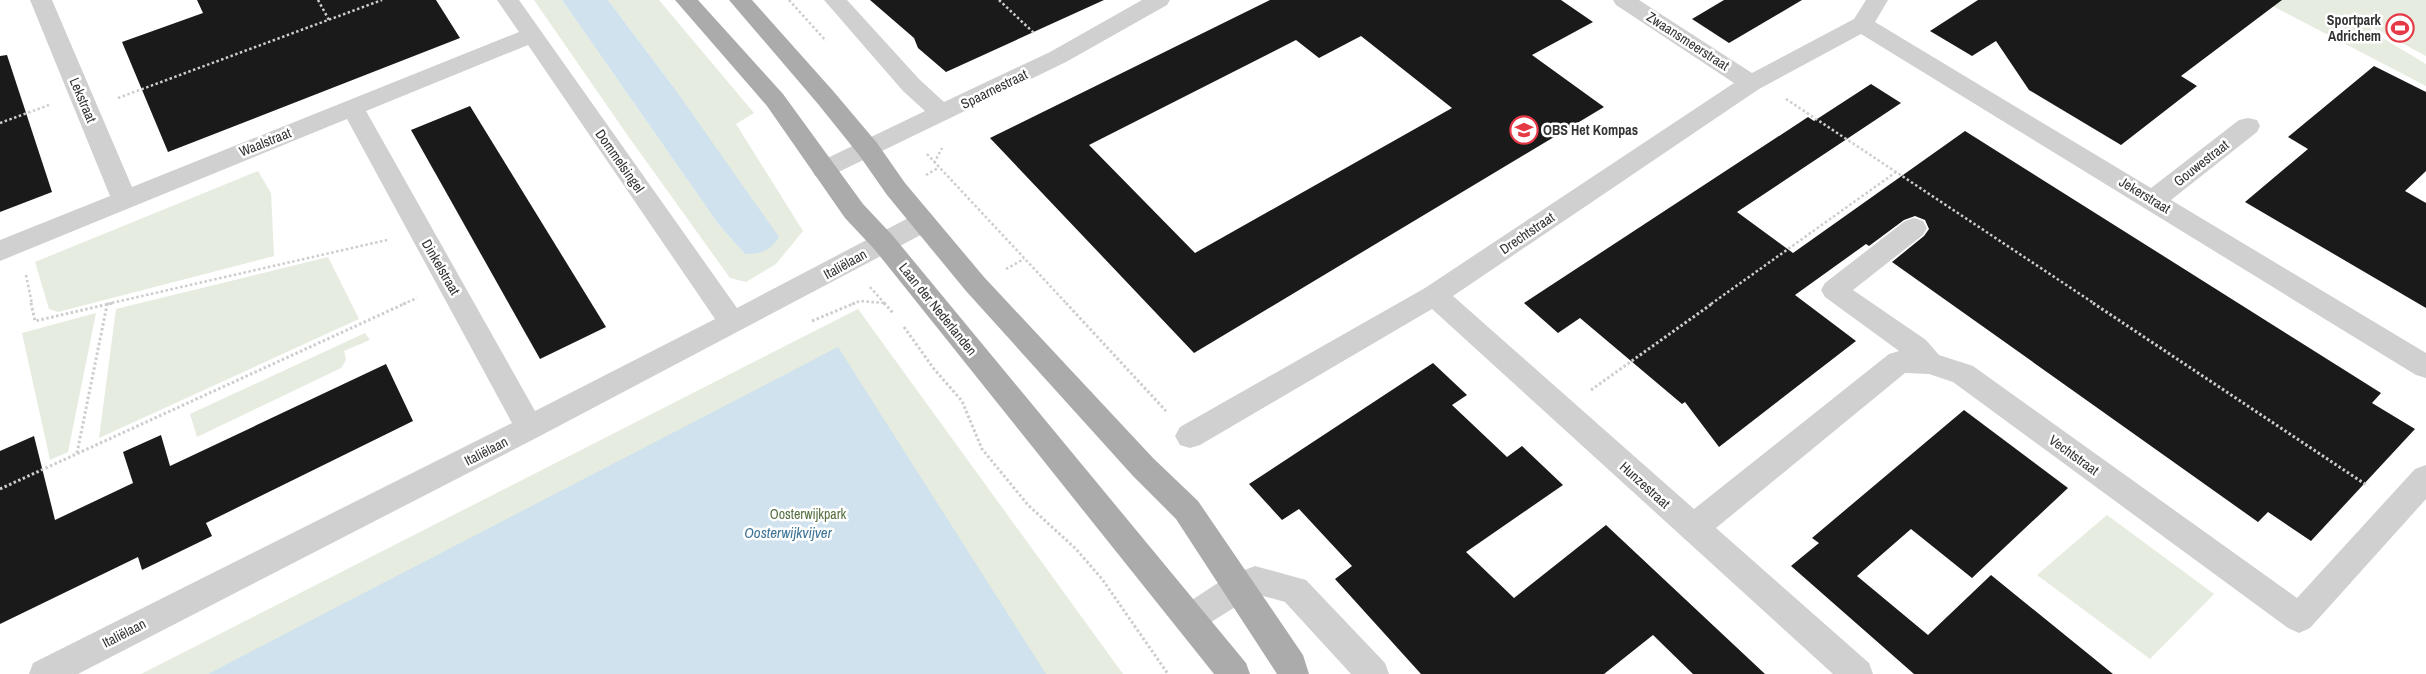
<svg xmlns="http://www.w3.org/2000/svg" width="2426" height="674" viewBox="0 0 2426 674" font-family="'Archivo Narrow',sans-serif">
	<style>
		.green { fill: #e6ecdf }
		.water { fill: #cfe2ee }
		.building { fill: #1a1a1a; fill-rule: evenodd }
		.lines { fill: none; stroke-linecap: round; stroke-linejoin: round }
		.path-far1 { stroke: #cdcdcd; stroke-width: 2.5; stroke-dasharray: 2.5 2.5; stroke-linecap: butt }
		.path { stroke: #cdcdcd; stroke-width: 3; stroke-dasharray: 2.5 2.5; stroke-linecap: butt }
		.minor { fill: #d0d0d0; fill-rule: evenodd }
		.major { fill: #ababab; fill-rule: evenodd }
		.labels { text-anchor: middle; stroke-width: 5; stroke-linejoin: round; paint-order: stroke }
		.poi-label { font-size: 14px; font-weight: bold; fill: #333; stroke: #fff; text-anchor: end }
		.street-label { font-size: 14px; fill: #333; stroke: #fff }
		.park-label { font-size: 14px; fill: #56703f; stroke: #fff }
		.water-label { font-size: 15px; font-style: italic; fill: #3f7597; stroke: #fff }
	</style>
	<rect width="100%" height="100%" fill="#fff"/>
	<g class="green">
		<polygon points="534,0 562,0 719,225 745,254 672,85 608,0 659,0 754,113 736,124 803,231 776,264 746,282 730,278 628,136"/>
		<polygon points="2261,0 2426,0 2426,56 2355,18 2372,28 2371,31 2426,64 2426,86"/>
		<polygon points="258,171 271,193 274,256 58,312 49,309 35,262"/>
		<polygon points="328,257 359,319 99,438 116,309"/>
		<polygon points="858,309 1123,674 141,674"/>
		<polygon points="96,313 68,452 50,460 22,333"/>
		<polygon points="365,333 370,340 344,351 346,360 341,368 197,437 190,414"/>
		<polygon points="2107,515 2214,594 2150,659 2037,575"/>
	</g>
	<g class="water">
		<path d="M562,0H608L672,85L779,237C770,251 762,254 745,254L719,225Z"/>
		<polygon points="838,347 1046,674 208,674"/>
	</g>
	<g class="building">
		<polygon points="197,0 436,0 460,38 168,152 122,42 203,13"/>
		<polygon points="870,0 1104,0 946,72 918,48 914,38"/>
		<path d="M1270,0H1561L1593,22L1532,55L1604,107L1194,353L990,138ZM1361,36L1452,108L1195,253L1089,145L1296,40L1319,58Z"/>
		<polygon points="1724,0 1802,0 1729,43 1692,19"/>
		<polygon points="1978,0 2282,0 2181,76 2197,86 2121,145 2029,90 1996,41 1972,56 1930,31"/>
		<polygon points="7,55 52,192 0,212 0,56"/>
		<polygon points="2374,66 2426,92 2426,171 2405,191 2426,203 2426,308 2245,202 2308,149 2288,137"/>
		<polygon points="1871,84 1901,103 1737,212 1793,253 1965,131 2381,393 2372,403 2415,429 2311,541 2268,512 2258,522 1892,262 1924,236 1929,229 1925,220 1915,216 1904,220 1869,246 1866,244 1795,295 1856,341 1719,447 1685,402 1682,404 1580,318 1558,333 1524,303 1808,117 1814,121"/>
		<polygon points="470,106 606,327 540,359 411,130"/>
		<polygon points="1433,363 1467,395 1452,405 1507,457 1522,446 1563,485 1466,552 1514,598 1606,525 1765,674 1693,674 1653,635 1604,674 1421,674 1335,579 1352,566 1299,509 1282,520 1249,484"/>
		<polygon points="386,364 413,421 206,523 212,536 142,570 138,557 0,624 0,451 34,436 55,520 133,483 123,452 161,435 170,466"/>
		<polygon points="1964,410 2068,488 1972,578 1911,529 1857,576 1928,635 1991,575 2113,674 1914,674 1791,566 1819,543 1812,538"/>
	</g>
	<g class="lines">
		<g class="path-far1">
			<polyline points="318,0 329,20"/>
			<polyline points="789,0 826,41"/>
			<polyline points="999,0 1035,34"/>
			<polyline points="118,98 382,0"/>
			<polyline points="1786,99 2095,304"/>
			<polyline points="0,123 49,105"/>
			<polyline points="927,154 1067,304"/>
			<polyline points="934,163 942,148"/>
			<polyline points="926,175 938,168"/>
			<polyline points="1006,269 1024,259"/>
			<polyline points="26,275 32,304"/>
			<polyline points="870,287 885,304"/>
			<polyline points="107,304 387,240"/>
			<polyline points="403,304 417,298"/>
			<polyline points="852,304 860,301 884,303"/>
			<polyline points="1711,304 1896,172"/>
		</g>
		<g class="path">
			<polyline points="31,303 35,321 113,303"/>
			<polyline points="884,303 894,314"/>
			<polyline points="1066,303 1166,411"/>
			<polyline points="2093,303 2368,486"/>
			<polyline points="812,321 855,303"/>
			<polyline points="904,327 934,369 962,401 982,449 1028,505 1076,549 1102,579 1168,674"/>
			<polyline points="1591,390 1713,303"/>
			<polyline points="77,453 107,305"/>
			<polyline points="0,489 406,303"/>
		</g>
		<g class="minor">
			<path d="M30,0H52L132,187L519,32L497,0H519L737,308L914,215L923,213L932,215L936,222L932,229L540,436L78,674H29L33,663L512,423L347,119L0,261V240L110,196ZM528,45L715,319L535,411L366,111Z"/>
			<polygon points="824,0 847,0 919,79 944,102 1050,52 1142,0 1170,0 1167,5 1066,62 824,179 815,176 812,170 815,164 925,111 903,91"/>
			<polygon points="1613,0 1639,0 1752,73 1854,19 1866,0 1888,0 1875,22 2151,188 2239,120 2248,118 2257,120 2260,126 2257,132 2171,200 2426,353 2426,378 2416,375 1861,34 1759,89 1453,296 1694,509 1889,354 1899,351 1825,297 1821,290 1825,283 1905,221 1914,218 1923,221 1927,228 1923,235 1853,290 1926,340 1939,355 1973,366 2297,598 2415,469 2426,465 2426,499 2310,628 2299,633 2288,628 1953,382 1929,374 1905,373 1716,528 1869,663 1873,674 1833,674 1432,309 1200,445 1190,448 1180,445 1175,436 1180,427 1425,288 1734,83 1616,5"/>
			<polygon points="1255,566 1306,580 1385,663 1389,674 1351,674 1285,602 1256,594 1200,629 1189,634 1178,629 1173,619 1178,609 1227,577"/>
		</g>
		<g class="major">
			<polygon points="675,0 698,0 783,94 863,204 893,236 1246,663 1250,674 1214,674 875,250 845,218 767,106"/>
			<polygon points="729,0 752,0 834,92 877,143 905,183 984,277 1153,458 1198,501 1303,655 1309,674 1277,674 1176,519 1133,476 966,291 887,195 859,155 818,104"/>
		</g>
	</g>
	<defs>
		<g id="stadium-ring" transform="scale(1.4375)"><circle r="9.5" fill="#fff" stroke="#e63946" stroke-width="1.5"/><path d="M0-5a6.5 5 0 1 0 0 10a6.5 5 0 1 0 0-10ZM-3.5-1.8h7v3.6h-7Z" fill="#e63946"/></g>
		<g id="school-ring" transform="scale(1.4375)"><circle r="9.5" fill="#fff" stroke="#e63946" stroke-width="1.5"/><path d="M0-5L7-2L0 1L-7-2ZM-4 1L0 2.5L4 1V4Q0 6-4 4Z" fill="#e63946"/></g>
	</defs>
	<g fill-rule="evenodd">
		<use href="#stadium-ring" x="2400" y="28"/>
		<use href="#school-ring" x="1524" y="130"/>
	</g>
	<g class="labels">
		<g class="poi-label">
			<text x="2381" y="25">Sportpark<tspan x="2381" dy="16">Adrichem</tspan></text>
			<text x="1543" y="135" text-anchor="start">OBS Het Kompas</text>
		</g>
		<g class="street-label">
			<text transform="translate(1688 41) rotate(33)" y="5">Zwaansmeerstraat</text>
			<text transform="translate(994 89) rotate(-26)" y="5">Spaarnestraat</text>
			<text transform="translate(83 100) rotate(67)" y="5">Lekstraat</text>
			<text transform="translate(265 142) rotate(-22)" y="5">Waalstraat</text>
			<text transform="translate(620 161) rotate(55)" y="5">Dommelsingel</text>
			<text transform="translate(2201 163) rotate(-38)" y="5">Gouwestraat</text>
			<text transform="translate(2145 195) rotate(31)" y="5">Jekerstraat</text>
			<text transform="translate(1527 233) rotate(-34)" y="5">Drechtstraat</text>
			<text transform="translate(845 264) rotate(-29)" y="5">Italiëlaan</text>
			<text transform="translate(441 267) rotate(60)" y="5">Dinkelstraat</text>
			<text transform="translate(938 309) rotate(51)" y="5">Laan der Nederlanden</text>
			<text transform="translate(486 451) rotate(-27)" y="5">Italiëlaan</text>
			<text transform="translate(2074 455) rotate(36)" y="5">Vechtstraat</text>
			<text transform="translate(1645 485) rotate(42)" y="5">Hunzestraat</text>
			<text transform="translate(124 633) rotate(-27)" y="5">Italiëlaan</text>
		</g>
		<g class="park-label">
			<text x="808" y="519">Oosterwijkpark</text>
		</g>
		<g class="water-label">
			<text x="788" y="538">Oosterwijkvijver</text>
		</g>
	</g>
</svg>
